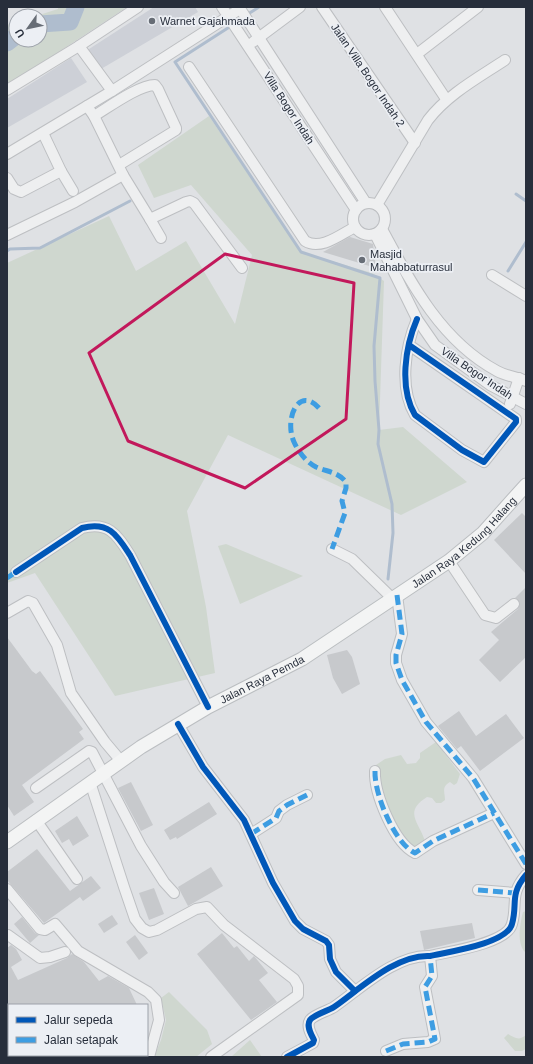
<svg xmlns="http://www.w3.org/2000/svg" width="533" height="1064" viewBox="0 0 533 1064" font-family="Helvetica,sans-serif">
	<style>
		.built { fill: #cdd0d7 }
		.green { fill: #cfd7cf }
		.lines { fill: none; stroke-linecap: round; stroke-linejoin: round }
		.stream { stroke: #afbdce; stroke-width: 3 }
		.river { stroke: #afbdce; stroke-width: 17 }
		.building { fill: #c7c9cc }
		.minor-casing { stroke: #bdbfc2; stroke-width: 12 }
		.major-casing { stroke: #bbbec1; stroke-width: 15 }
		.minor { stroke: #eeeff0; stroke-width: 10 }
		.major { stroke: #f3f4f4; stroke-width: 13 }
		.quiet { stroke: #3d9de2; stroke-width: 5; stroke-dasharray: 10 5; stroke-linecap: butt }
		.cycleway-casing { stroke: #eceff4; stroke-width: 8 }
		.cycleway { stroke: #0057b8; stroke-width: 6 }
		.marked { fill: none; stroke: #c2185b; stroke-width: 3; stroke-linejoin: round }
		.poi-dot { fill: #676d76; stroke: #eceff4; stroke-width: 1.5 }
		.labels { text-anchor: middle; stroke-width: 3.5; stroke-linejoin: round; paint-order: stroke }
		.poi-label { font-size: 11px; fill: #272e3b; stroke: #eceff4; text-anchor: start }
		.street-label { font-size: 11px; fill: #272e3b; stroke: #eceff4 }
	</style>
	<rect width="100%" height="100%" fill="#dfe1e4"/>
	<g class="built">
		<polygon points="154,7 195,7 198,12 101,69 86,51"/>
		<polygon points="71,58 87,82 7,128 7,99"/>
	</g>
	<g class="green">
		<polygon points="58,7 127,7 7,86 7,25 16,22 16,40 40,40 40,16 36,16 58,9"/>
		<polygon points="209,116 301,252 372,273 384,281 379,430 403,427 467,482 401,515 228,435 187,511 206,607 215,673 115,696 35,573 7,583 7,263 109,216 136,271 186,241 235,324 252,255 191,185 154,198 138,165"/>
		<polygon points="226,544 303,576 240,604 218,546"/>
		<path d="M436,742L460,774L457,783L454,785L450,782C441,787 445,792 445,800L441,803H436L432,798L427,797C403,812 419,822 425,841L417,851L400,837L375,784L376,765L385,759L401,755L407,764L416,763L420,758V753Z"/>
		<path d="M526,911V953C516,945 520,923 523,912Z"/>
		<polygon points="169,992 207,1030 212,1044 196,1057 154,1057 161,1040 166,1020 161,998"/>
		<path d="M508,1034C515,1038 519,1041 526,1035V1049L522,1051H515L504,1038Z"/>
		<polygon points="250,1040 262,1057 231,1057"/>
	</g>
	<g class="lines">
		<g class="stream">
			<polyline points="248,14 259,7"/>
			<polyline points="231,26 175,62 301,252 380,278 374,346 375,381 379,430 378,444 392,504 393,533 388,579"/>
			<polyline points="516,194 526,201"/>
			<polyline points="7,251 10,249 40,248 130,201"/>
			<polyline points="508,271 526,242"/>
		</g>
		<g class="river">
			<polyline points="40,24 70,22 76,7"/>
			<polyline points="7,43 16,36"/>
		</g>
	</g>
	<g class="building">
		<polygon points="350,237 373,244 376,268 323,252"/>
		<polygon points="522,513 526,517 526,574 494,540"/>
		<polygon points="526,587 526,657 500,682 479,660 499,640 491,632 518,609 520,603 515,598"/>
		<polygon points="7,637 32,671 36,674 40,671 83,729 79,732 84,739 22,785 34,802 14,816 7,805"/>
		<polygon points="347,650 352,657 360,684 342,694 333,678 327,655"/>
		<polygon points="459,711 476,736 506,714 524,738 480,771 461,746 457,749 438,726"/>
		<polygon points="131,782 153,825 141,831 118,788"/>
		<polygon points="209,802 217,814 177,839 176,837 170,840 164,830"/>
		<polygon points="77,816 89,836 73,846 69,839 62,843 55,831"/>
		<polygon points="37,849 70,891 91,876 101,888 83,901 80,897 44,923 7,880 7,872"/>
		<polygon points="211,867 223,886 188,906 178,887"/>
		<polygon points="154,888 164,914 149,920 139,893"/>
		<polygon points="112,915 118,924 104,933 98,924"/>
		<polygon points="22,917 35,933 39,935 30,943 14,924"/>
		<polygon points="472,923 475,938 424,950 420,931"/>
		<polygon points="222,933 234,948 237,946 249,961 254,956 268,973 259,980 277,1002 251,1020 197,954"/>
		<polygon points="135,935 148,953 139,960 126,942"/>
		<polygon points="11,945 16,949 22,960 11,967 18,980 67,958 72,954 84,962 99,981 108,976 129,988 137,1005 7,1005 7,948"/>
	</g>
	<g class="lines">
		<g class="minor-casing">
			<g id="minor">
				<polyline points="222,7 356,210"/>
				<polyline points="239,7 366,203"/>
				<polyline points="322,7 415,143"/>
				<polyline points="385,7 446,99"/>
				<polyline points="253,42 300,7"/>
				<polyline points="79,46 112,91"/>
				<polyline points="417,54 478,7"/>
				<path d="M189,67L305,241C321,251 341,234 355,227"/>
				<polyline points="7,90 79,46 138,7"/>
				<polyline points="87,106 94,116 123,175 150,219 186,202 190,201 194,203 242,268"/>
				<path d="M94,116C109,107 139,85 155,85L158,89L176,128V130L119,165"/>
				<polyline points="7,154 112,91 240,9"/>
				<polyline points="61,171 73,191"/>
				<polyline points="7,178 14,189 21,192 61,171 43,133"/>
				<circle cx="369" cy="219" r="16"/>
				<path d="M377,205L428,120C448,94 478,78 505,60"/>
				<polyline points="150,219 161,238"/>
				<path d="M382,229C411,283 441,341 497,371C506,376 517,377 526,381"/>
				<polyline points="375,234 417,319 435,345 490,385 526,404"/>
				<polyline points="7,235 75,202 123,175"/>
				<polyline points="492,275 526,296"/>
				<path d="M409,345L516,419V422L484,462L462,450L415,415C399,388 405,347 417,319"/>
				<polyline points="510,404 519,378"/>
				<polyline points="332,549 352,559 392,598"/>
				<polyline points="449,561 485,615 496,618 514,604"/>
				<path d="M16,572L82,528C109,521 117,535 130,555L208,707"/>
				<polyline points="397,595 402,634 396,655 396,663 402,680 426,722 473,778 526,864"/>
				<polyline points="7,613 28,601 33,603 57,645 71,693 105,742 121,761"/>
				<polyline points="178,724 203,767 244,820 273,883 295,921 303,929 326,941 329,945 330,959 336,972 355,991"/>
				<path d="M375,771C374,793 394,843 415,853L433,841L494,813"/>
				<polyline points="90,782 124,887 135,919 142,928 149,932 157,930 196,909 207,907 224,925 294,979 298,986 298,995 211,1057"/>
				<polyline points="36,788 89,751 92,752 141,846 164,882 174,893"/>
				<polyline points="36,820 77,879"/>
				<polyline points="251,834 276,818 279,811 287,805 307,795"/>
				<polyline points="7,889 40,929 45,930 55,924 78,951 148,992 156,1000 159,1020 149,1057"/>
				<polyline points="478,890 515,893"/>
				<polyline points="8,935 40,958 50,957 65,952"/>
				<polyline points="386,1051 403,1044 428,1042 435,1039 425,987 432,976 430,956"/>
				<path d="M287,1057L313,1043L314,1040C311,1034 306,1026 310,1020C315,1014 328,1011 334,1007C360,989 396,954 430,956C447,952 507,944 512,924C518,903 509,895 526,875"/>
			</g>
		</g>
		<g class="major-casing">
			<g id="major">
				<path id="s1" d="M7,842L141,747L208,707L302,659L449,561L483,533L526,485"/>
			</g>
		</g>
		<use href="#minor" class="minor"/>
		<use href="#major" class="major"/>
		<g class="quiet">
			<path d="M319,408C298,385 284,420 294,442C298,451 306,462 316,467C327,472 337,471 346,482V488L342,501L345,513L332,549"/>
			<polyline points="7,578 16,572"/>
			<polyline points="397,595 402,634 396,655 396,663 402,680 426,722 473,778 526,864"/>
			<path d="M375,771C374,793 394,843 415,853L433,841L494,813"/>
			<polyline points="251,834 276,818 279,811 287,805 307,795"/>
			<polyline points="478,890 515,893"/>
			<polyline points="386,1051 403,1044 428,1042 435,1039 425,987 432,976 430,956"/>
		</g>
		<g class="cycleway-casing">
			<g id="cycleway">
				<path d="M409,345L516,419V422L484,462L462,450L415,415C399,388 405,347 417,319"/>
				<path d="M16,572L82,528C109,521 117,535 130,555L208,707"/>
				<polyline points="178,724 203,767 244,820 273,883 295,921 303,929 326,941 329,945 330,959 336,972 355,991"/>
				<path d="M287,1057L313,1043L314,1040C311,1034 306,1026 310,1020C315,1014 328,1011 334,1007C360,989 396,954 430,956C447,952 507,944 512,924C518,903 509,895 526,875"/>
			</g>
		</g>
		<use href="#cycleway" class="cycleway"/>
	</g>
	<path class="marked" d="M225,254L354,283L346,419L245,488L128,441L89,353Z"/>
	<g class="poi-dot">
		<circle cx="152" cy="21" r="4"/>
		<circle cx="362" cy="260" r="4"/>
	</g>
	<g class="labels">
		<g class="poi-label">
			<text x="160" y="25">Warnet Gajahmada</text>
			<text x="370" y="258">Masjid<tspan x="370" dy="13">Mahabbaturrasul</tspan></text>
		</g>
		<g class="street-label">
			<text transform="translate(368 75) rotate(56)" y="4">Jalan Villa Bogor Indah 2</text>
			<text transform="translate(289 108) rotate(57)" y="4">Villa Bogor Indah</text>
			<text transform="translate(477 373) rotate(34)" y="4">Villa Bogor Indah</text>
			<text dy="4" stroke="none"><textPath href="#s1" startOffset="548">Jalan Raya Kedung Halang</textPath></text>
			<text dy="4" stroke="none"><textPath href="#s1" startOffset="303">Jalan Raya Pemda</textPath></text>
		</g>
	</g>
	<rect width="533" height="1064" fill="none" stroke="#272e3b" stroke-width="16"/>
	<rect x="8" y="1004" width="140" height="52" fill="#eceff4" stroke="#9da2aa"/>
	<rect x="16" y="1017" width="20" height="6" fill="#0057b8" stroke="#9da2aa"/>
	<text x="44" y="1024" font-size="12" fill="#272e3b">Jalur sepeda</text>
	<rect x="16" y="1037" width="20" height="6" fill="#3d9de2" stroke="#9da2aa"/>
	<text x="44" y="1044" font-size="12" fill="#272e3b">Jalan setapak</text>
	<g transform="translate(28 28) rotate(237)"><circle r="19" fill="#eceff4" stroke="#9da2aa"/>
	<path d="M0-3L7 15L0 10L-7 15Z" fill="#676d76"/>
	<text y="-6" font-size="11" font-weight="bold" text-anchor="middle" fill="#272e3b">U</text>
	</g>
</svg>
